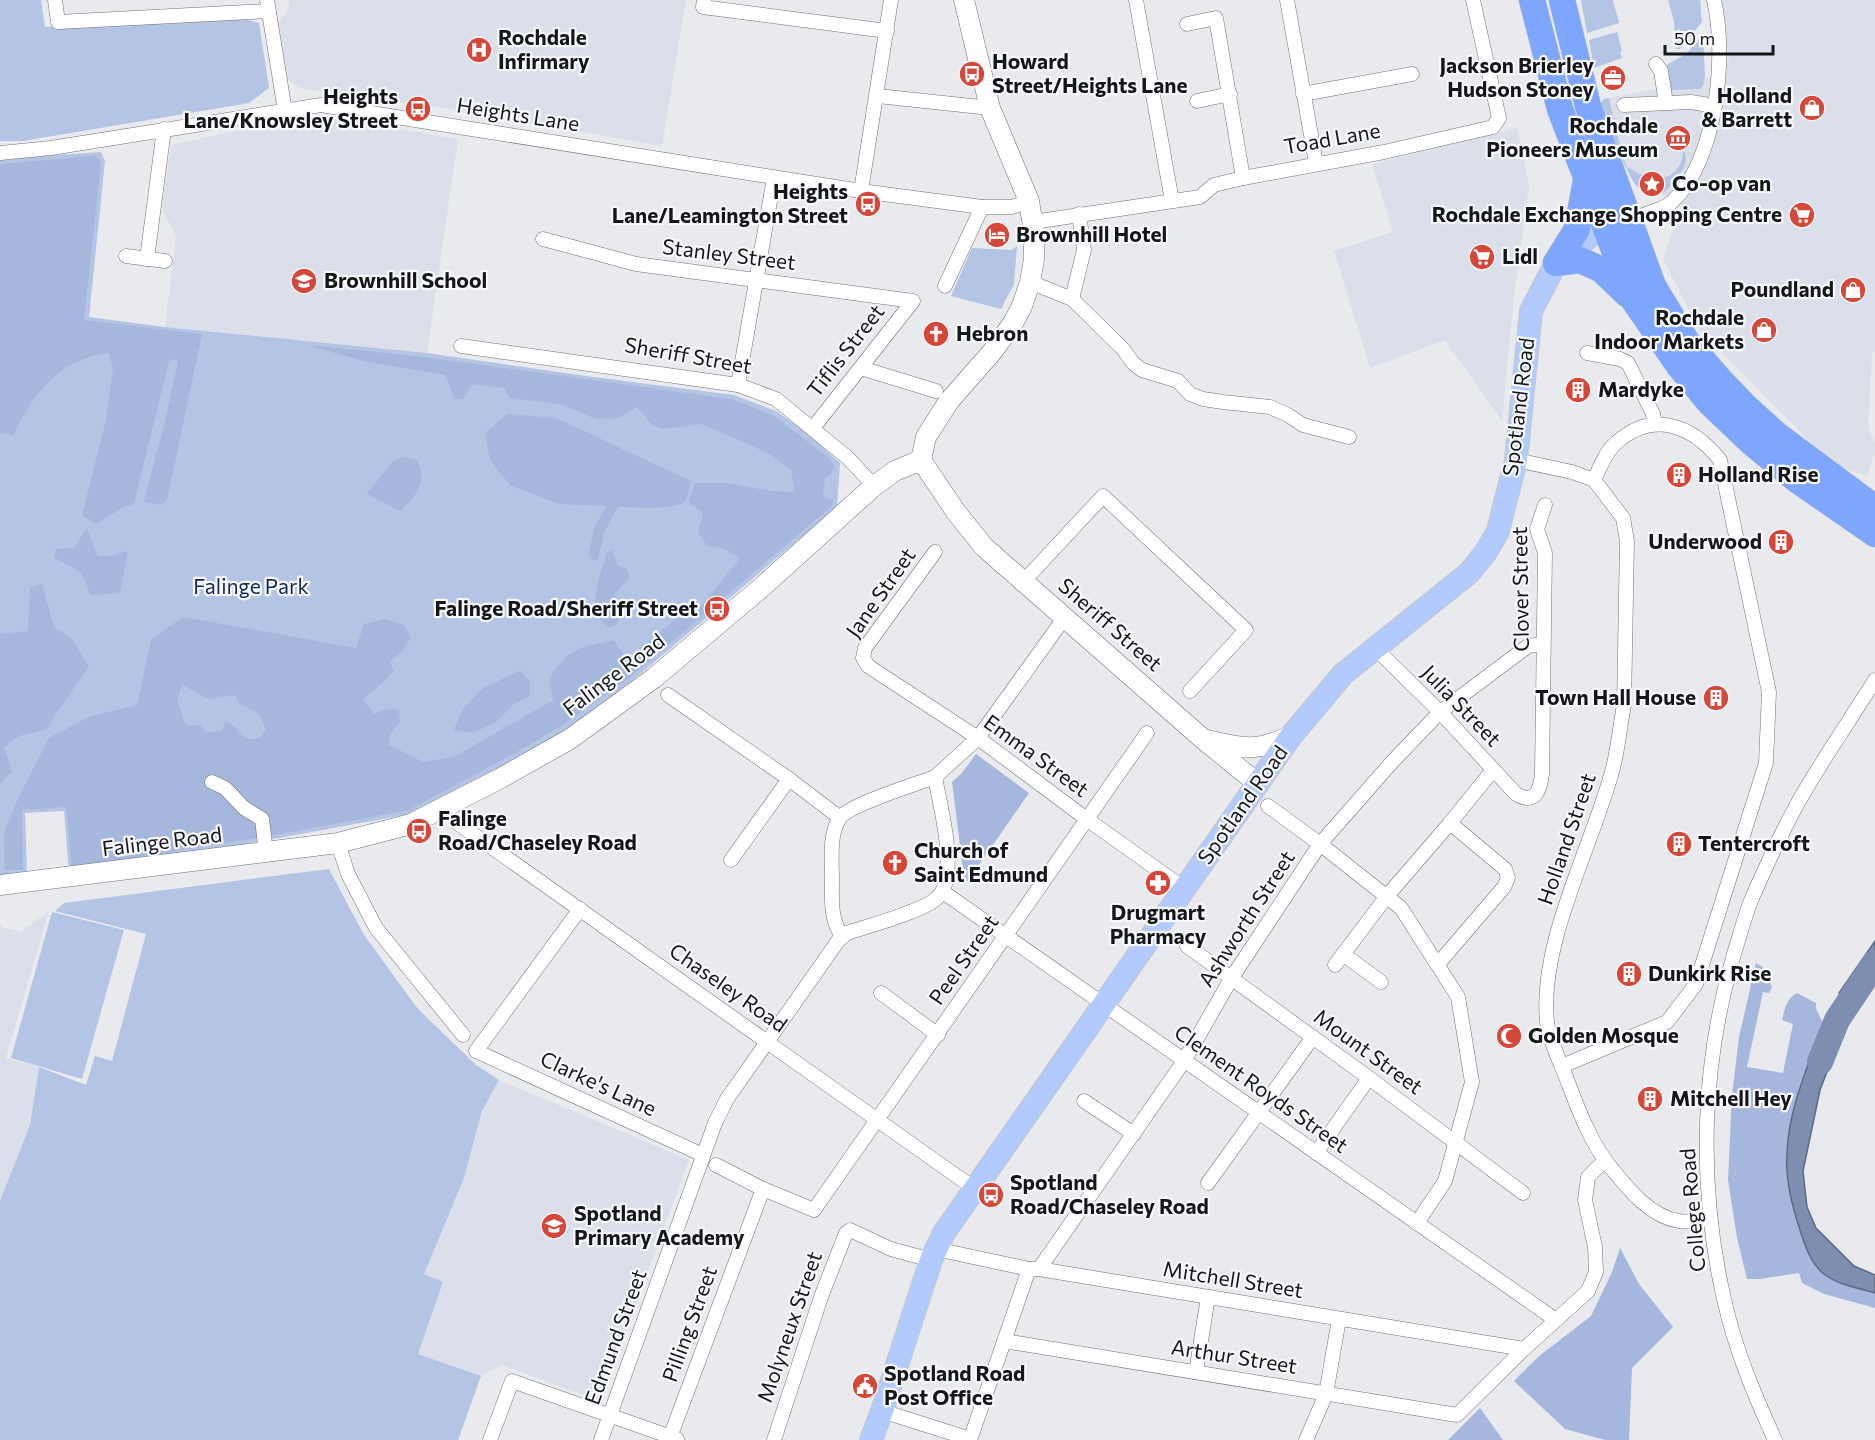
<svg xmlns="http://www.w3.org/2000/svg" width="1875" height="1440" viewBox="0 0 1875 1440" font-family="Commissioner,sans-serif">
	<style>
		.built { fill: #dadfe9 }
		.green { fill: #b4c4e5 }
		.forest { fill: #a5b7dc; fill-rule: evenodd }
		.water { fill: #7d8eb1; stroke: #5e6a83; stroke-width: 1.5 }
		.lines { fill: none; stroke-linecap: round; stroke-linejoin: round }
		.river { stroke: #7d8eb1; stroke-width: 26 }
		.street-casing { stroke: #707275; stroke-width: 15 }
		.secondary-casing { stroke: #707275; stroke-width: 21 }
		.primary-casing { stroke: #c7c7c7; stroke-width: 24 }
		.highway-casing { stroke: #c7c7c7; stroke-width: 27 }
		.street { stroke: #fff; stroke-width: 14 }
		.secondary { stroke: #fff; stroke-width: 20 }
		.primary { stroke: #b2cafe; stroke-width: 22 }
		.highway { stroke: #7fa6fd; stroke-width: 26 }
		.labels { text-anchor: middle; stroke-width: 4.5; stroke-linejoin: round; paint-order: stroke }
		.poi-label { font-size: 21px; font-weight: bold; fill: #151617; stroke: #f6f8fb; text-anchor: start }
		.street-label { font-size: 21px; fill: #151617; stroke: #f6f8fb }
		.park-label { font-size: 21px; fill: #132653; stroke: #f6f8fb }
	</style>
	<rect width="100%" height="100%" fill="#e8eaee"/>
	<g class="built">
		<polygon points="289,0 686,0 662,146 456,110 299,88 284,76 278,24 289,8"/>
		<polygon points="1721,0 1875,0 1875,352 1872,353 1868,428 1875,442 1875,451 1867,476 1832,464 1699,330 1663,259 1682,203 1634,183 1621,151 1609,98 1711,78 1729,60"/>
		<polygon points="337,119 458,139 427,353 165,327 176,236 162,209 171,145 279,122"/>
		<polygon points="1517,128 1529,186 1514,296 1502,421 1445,340 1370,368 1334,251 1393,232 1372,164"/>
		<polygon points="49,911 6,1058 39,1067 30,1125 0,1201 0,925 3,928 21,932"/>
		<polygon points="499,1080 689,1160 600,1401 502,1365 481,1376 418,1354 443,1282 424,1274 464,1178 482,1111"/>
	</g>
	<g class="green">
		<polygon points="0,0 41,0 45,27 245,19 259,23 269,88 249,103 23,141 0,141"/>
		<polygon points="1581,0 1613,0 1619,23 1587,33"/>
		<polygon points="1668,0 1700,0 1702,22 1680,49 1676,49 1674,21"/>
		<polygon points="1617,32 1622,51 1620,52 1622,58 1594,68 1589,40"/>
		<polygon points="1703,35 1705,77 1703,86 1699,89 1669,90 1663,67 1686,54"/>
		<path d="M1609,98L1621,151L1627,167L1646,177V185L1649,190L1656,188L1658,179C1673,177 1682,168 1683,152H1685C1688,163 1683,170 1676,179C1663,198 1650,202 1634,183L1600,118L1599,105L1604,99Z"/>
		<polygon points="101,152 105,161 89,317 165,327 427,353 593,377 734,395 776,411 806,432 840,463 837,507 633,680 569,728 521,756 410,814 147,862 69,872 64,811 25,813 27,873 0,875 0,159"/>
		<polygon points="1017,246 1014,284 1001,309 951,296 972,248 1011,250"/>
		<polygon points="329,869 364,935 418,1009 476,1065 499,1080 482,1111 464,1178 424,1274 443,1282 418,1354 481,1376 458,1440 0,1440 0,1201 30,1125 39,1067 86,1085 95,1056 112,1061 146,934 55,911 64,903"/>
		<polygon points="52,912 124,930 82,1079 11,1058"/>
	</g>
	<g class="forest">
		<path d="M95,156L101,163L84,320L202,334L167,500L161,505L144,502L166,417L178,361L173,359L169,361L134,504L125,506L96,524L82,515L106,420L113,367L108,353C60,359 32,393 14,435L0,433V164Z"/>
		<path d="M307,345L425,357L731,399L773,415L830,459L835,467L831,475L825,477L823,496L833,500L832,506L629,678L564,724L517,752L409,810L280,834L72,868L66,807L22,810L23,870H5L4,833L19,796L49,738L88,717L137,705L151,640L183,617L356,648L364,624L386,619L404,625L411,638L402,651L390,662L394,670L384,682L363,699L374,714L387,709L399,710L400,722L390,734L389,745L423,762L454,757L553,700L549,679C567,649 581,647 614,640L627,660L676,619L697,611L740,558L723,548L707,546L698,532L703,513L688,502L695,483H727L771,491L795,492L791,470L770,454L702,424L663,429L652,425L637,407L619,418L596,419L559,404L510,398L504,388L473,384L463,399H455L445,375L367,362ZM182,684L207,699L235,695L239,703L260,715L266,730L260,738C236,743 244,727 225,721L222,731L205,732L200,725L186,726L177,700Z"/>
		<path d="M507,414L556,418L691,481C689,487 689,496 686,500C680,511 630,507 618,507L605,531L598,559L593,561L589,553L594,528L607,506L559,504L510,485L490,460L485,433Z"/>
		<path d="M403,457L418,460C426,487 418,492 400,511L367,494L393,461Z"/>
		<path d="M86,529C92,537 93,547 98,556H109L128,551L120,593L90,595C83,568 77,570 54,558L56,549L74,548Z"/>
		<path d="M612,550L618,565L628,570L629,579L614,594L621,603L617,624L610,628C583,610 601,578 606,553Z"/>
		<polygon points="42,584 54,627 71,638 89,666 45,730 19,736 4,747 12,771 0,784 0,634 28,631 30,587"/>
		<polygon points="520,671 530,681 530,696 514,704 495,723 472,733 454,730 461,711 484,687"/>
		<polygon points="976,754 1029,793 967,882 964,877 952,782 961,774"/>
		<path d="M1756,963L1765,969L1772,987L1769,993L1763,992L1747,1067L1783,1073L1793,1024L1782,1020C1785,1009 1786,999 1797,993L1816,1003V1009L1823,1023L1796,1102L1788,1135L1787,1177L1794,1213L1805,1246L1845,1285L1875,1293V1308L1824,1294L1802,1283L1799,1273L1760,1279H1747L1737,1238L1728,1180L1732,1095L1739,1037Z"/>
		<polygon points="1620,1248 1639,1284 1673,1327 1632,1368 1629,1440 1605,1440 1565,1429 1514,1381 1538,1357 1591,1316 1612,1272"/>
		<polygon points="1480,1408 1503,1440 1448,1440"/>
	</g>
	<g class="water">
		<polygon points="1875,941 1875,983 1861,1003 1839,993"/>
		<path d="M1823,1023L1840,1038L1820,1090L1803,1171L1807,1207L1816,1228L1854,1266L1875,1275V1293C1858,1288 1838,1285 1824,1274C1811,1264 1805,1246 1800,1230C1792,1206 1785,1180 1787,1154C1788,1109 1809,1065 1823,1023Z"/>
	</g>
	<g class="lines">
		<polyline class="river" points="1820,1062 1837,1020 1875,963"/>
		<g class="street-casing">
			<g id="street">
				<polyline points="55,0 58,22 268,11"/>
				<polyline points="267,0 285,111"/>
				<polyline points="704,0 703,7 887,31"/>
				<polyline points="1136,0 1172,201"/>
				<polyline points="1287,0 1316,163"/>
				<polyline points="1187,24 1216,18 1243,178"/>
				<polyline points="1656,64 1661,71 1666,103"/>
				<polyline points="1303,94 1412,74"/>
				<polyline points="878,96 990,108"/>
				<polyline points="1197,101 1230,94"/>
				<polyline points="1624,105 1691,102 1715,106"/>
				<polyline points="0,153 51,148 321,105 861,191 982,207 1012,207 1029,201"/>
				<polyline points="861,191 891,0"/>
				<path d="M1630,220C1641,215 1665,209 1672,202C1717,159 1727,57 1714,0"/>
				<polyline points="1033,222 1200,197 1214,185 1243,178 1384,152 1493,127 1499,118 1473,0"/>
				<polyline points="543,239 636,264 913,301 813,428"/>
				<polyline points="126,256 165,261"/>
				<polyline points="147,259 164,129"/>
				<polyline points="1030,282 1072,299 1123,349 1133,363 1142,370 1178,381 1190,394 1203,399 1223,402 1270,407 1288,415 1303,425 1349,437"/>
				<polyline points="945,286 982,207"/>
				<polyline points="1072,299 1084,250 1079,214"/>
				<polyline points="461,346 738,385 776,399 848,458 874,486"/>
				<polyline points="1587,353 1620,359 1628,363 1653,414 1655,423"/>
				<polyline points="861,368 936,391"/>
				<polyline points="738,385 774,178"/>
				<path d="M1516,460L1572,472L1594,480L1623,518L1627,541L1624,705C1620,726 1618,748 1613,768C1593,845 1539,942 1547,1021C1548,1038 1563,1068 1569,1085C1580,1114 1592,1145 1612,1169C1629,1190 1651,1217 1679,1221C1689,1223 1700,1220 1710,1219"/>
				<polyline points="935,552 865,648 863,658 868,666 978,738 1088,820 1185,889"/>
				<polyline points="1023,582 1103,496 1246,630 1190,691"/>
				<path d="M1375,648L1440,712L1516,794C1535,805 1540,791 1542,774L1545,553L1537,529L1545,505"/>
				<polyline points="668,695 789,779 839,817"/>
				<polyline points="935,777 978,738 1065,617"/>
				<polyline points="212,782 225,788 244,808 262,819 266,853"/>
				<polyline points="1268,806 1320,844 1401,908 1458,997 1472,1082 1445,1181 1417,1223"/>
				<polyline points="456,822 975,1189"/>
				<polyline points="338,843 348,874 376,928 463,1035"/>
				<polyline points="731,860 789,779"/>
				<polyline points="943,892 1556,1320"/>
				<polyline points="580,909 476,1051 703,1155"/>
				<polyline points="1187,946 1369,1078 1523,1193"/>
				<polyline points="1343,954 1381,982"/>
				<polyline points="1438,964 1504,887 1508,878 1505,869 1450,823"/>
				<polyline points="1335,965 1387,896 1450,823 1493,770"/>
				<polyline points="881,993 938,1035"/>
				<path d="M1562,1066L1667,1022L1696,984L1766,763L1769,692L1720,460C1692,425 1653,410 1616,443C1605,452 1600,468 1594,480"/>
				<polyline points="1084,1101 1134,1134"/>
				<polyline points="1316,1153 1369,1078"/>
				<polyline points="716,1165 763,1189 814,1210 1147,733"/>
				<polyline points="1208,1183 1313,1037"/>
				<polyline points="936,1249 1029,1269 1039,1269 1524,1349"/>
				<polyline points="1039,1269 1184,1061 1231,979 1320,844 1393,761 1440,712 1528,646 1543,644"/>
				<polyline points="1004,1341 1457,1415 1524,1349 1588,1291 1596,1272 1595,1247 1585,1200 1588,1177 1605,1160"/>
				<polyline points="1196,1372 1208,1297"/>
				<polyline points="882,1411 970,1439"/>
				<polyline points="490,1440 512,1381 677,1439"/>
				<path d="M601,1440L715,1123L727,1099L838,941L847,933C868,926 924,911 937,898C960,877 940,806 935,777C917,784 847,805 839,819C829,836 832,860 832,879C832,899 830,919 842,936"/>
				<polyline points="669,1440 763,1189"/>
				<polyline points="774,1440 821,1297 846,1233 850,1230 891,1249 931,1260"/>
				<polyline points="970,1440 1029,1269"/>
				<polyline points="1306,1440 1326,1394 1339,1319"/>
				<path d="M1775,1440C1754,1394 1735,1349 1724,1299C1698,1185 1701,1066 1734,954C1740,935 1745,915 1752,898C1767,864 1782,831 1800,799C1823,759 1850,720 1875,680"/>
			</g>
		</g>
		<g class="secondary-casing">
			<g id="secondary">
				<polyline points="921,460 926,437 949,401 992,352 1013,323 1022,306 1030,282 1034,259 1034,232 1029,201 990,108 964,0"/>
				<polyline points="921,460 956,512 984,547 1203,739 1257,783"/>
				<path d="M1206,740C1245,748 1253,753 1291,736"/>
				<polyline points="0,885 338,843 411,824 501,778 570,739 654,678 762,587 874,486 895,471 921,460"/>
			</g>
		</g>
		<g class="primary-casing">
			<polyline id="primary" points="871,1440 882,1411 931,1260 944,1233 1291,736 1343,674 1469,573 1486,552 1498,531 1516,460 1531,311 1556,263 1595,232 1623,222"/>
		</g>
		<g class="highway-casing">
			<g id="highway">
				<polyline points="1532,0 1560,109 1633,299 1680,367 1709,402 1752,443 1797,480 1875,534"/>
				<polyline points="1562,0 1588,106 1653,286 1687,342 1721,381 1747,408 1777,435 1875,508"/>
				<polyline points="1556,263 1577,229 1586,181"/>
				<polyline points="1556,263 1580,260 1602,270 1627,294"/>
			</g>
		</g>
		<use href="#street" class="street"/>
		<use href="#secondary" class="secondary"/>
		<use href="#primary" class="primary"/>
		<use href="#highway" class="highway"/>
	</g>
	<defs>
		<g id="hospital-disc" transform="scale(1.35)"><circle r="9.5" fill="#d54839" stroke="#f6f8fb"/><path d="M-5-5h3v3.5h4V-5h3V5h-3V1.5h-4V5h-3Z" fill="#fff"/></g>
		<g id="bus-disc" transform="scale(1.35)"><circle r="9.5" fill="#d54839" stroke="#f6f8fb"/><path d="M-5-6H5V4H4V6H2V4H-2V6H-4V4H-5ZM-3.5-4V0h7V-4ZM-3.5 1.2v1.5H-2V1.2ZM2 1.2v1.5H3.5V1.2Z" fill="#fff"/></g>
		<g id="office-disc" transform="scale(1.35)"><circle r="9.5" fill="#d54839" stroke="#f6f8fb"/><path d="M-6-3h4V-5.5h4V-3h4V5H-6ZM-1-4.5V-3h2v-1.5ZM-6 0V1H6V0Z" fill="#fff"/></g>
		<g id="shop-disc" transform="scale(1.35)"><circle r="9.5" fill="#d54839" stroke="#f6f8fb"/><path d="M-5-2.5h2.3a2.7 3.5 0 0 1 5.4 0H5L5.5 6h-11ZM-1.5-2.5h3a1.5 2.3 0 0 0-3 0Z" fill="#fff"/></g>
		<g id="museum-disc" transform="scale(1.35)"><circle r="9.5" fill="#d54839" stroke="#f6f8fb"/><path d="M0-6L6-3V-2H-6V-3ZM-5-1h2V3h-2ZM-1-1h2V3h-2ZM3-1h2V3H3ZM-6 4H6V6H-6Z" fill="#fff"/></g>
		<g id="sight-disc" transform="scale(1.35)"><circle r="9.5" fill="#d54839" stroke="#f6f8fb"/><path d="M0-6L1.8-2.2L6-1.7L2.9 1.2L3.7 5.4L0 3.3L-3.7 5.4L-2.9 1.2L-6-1.7L-1.8-2.2Z" fill="#fff"/></g>
		<g id="supermarket-disc" transform="scale(1.35)"><circle r="9.5" fill="#d54839" stroke="#f6f8fb"/><path d="M-6-5.5h2.5l.6 2H6L4.5 2H-2.5L-4.4-4H-6ZM-1.5 3.2a1.3 1.3 0 1 0 .1 0ZM3 3.2a1.3 1.3 0 1 0 .1 0Z" fill="#fff"/></g>
		<g id="hotel-disc" transform="scale(1.35)"><circle r="9.5" fill="#d54839" stroke="#f6f8fb"/><path d="M-6-4.5h1.5V1H6V5H4.5V3h-9V5H-6ZM-4 0a1.8 1.8 0 1 1 3.6 0ZM.5 0V-2.5h3Q6-2.5 6 0Z" fill="#fff"/></g>
		<g id="school-disc" transform="scale(1.35)"><circle r="9.5" fill="#d54839" stroke="#f6f8fb"/><path d="M0-5L7-2L0 1L-7-2ZM-4 1L0 2.5L4 1V4Q0 6-4 4Z" fill="#fff"/></g>
		<g id="church-disc" transform="scale(1.35)"><circle r="9.5" fill="#d54839" stroke="#f6f8fb"/><path d="M-1.2-6h2.4v3.5h3.3v2.4h-3.3V6h-2.4V-.1h-3.3v-2.4h3.3Z" fill="#fff"/></g>
		<g id="building-disc" transform="scale(1.35)"><circle r="9.5" fill="#d54839" stroke="#f6f8fb"/><path d="M-4-6H4V6H1V3H-1V6H-4ZM-2.5-4.3h1.7v1.8h-1.7ZM.8-4.3h1.7v1.8H.8ZM-2.5-1h1.7V.8h-1.7ZM.8-1h1.7V.8H.8Z" fill="#fff"/></g>
		<g id="pharmacy-disc" transform="scale(1.35)"><circle r="9.5" fill="#d54839" stroke="#f6f8fb"/><path d="M-2-6h4v4h4v4h-4v4h-4v-4h-4v-4h4Z" fill="#fff"/></g>
		<g id="mosque-disc" transform="scale(1.35)"><circle r="9.5" fill="#d54839" stroke="#f6f8fb"/><path d="M3.5-4.9A6 6 0 1 0 3.5 4.9A5 5 0 1 1 3.5-4.9Z" fill="#fff"/></g>
		<g id="civic-disc" transform="scale(1.35)"><circle r="9.5" fill="#d54839" stroke="#f6f8fb"/><path d="M-.6-6.5H3V-4.5H.6V-3L4-1V1h2V6H-6V1h2V-1L-.6-3ZM-1.2 2.5V6h2.4V2.5Z" fill="#fff"/></g>
	</defs>
	<g fill-rule="evenodd">
		<use href="#hospital-disc" x="479" y="50"/>
		<use href="#bus-disc" x="972" y="74"/>
		<use href="#office-disc" x="1613" y="78"/>
		<use href="#shop-disc" x="1812" y="108"/>
		<use href="#bus-disc" x="418" y="109"/>
		<use href="#museum-disc" x="1678" y="138"/>
		<use href="#sight-disc" x="1652" y="184"/>
		<use href="#bus-disc" x="868" y="204"/>
		<use href="#supermarket-disc" x="1802" y="215"/>
		<use href="#hotel-disc" x="997" y="235"/>
		<use href="#supermarket-disc" x="1482" y="257"/>
		<use href="#school-disc" x="304" y="281"/>
		<use href="#shop-disc" x="1853" y="290"/>
		<use href="#shop-disc" x="1764" y="330"/>
		<use href="#church-disc" x="936" y="334"/>
		<use href="#building-disc" x="1578" y="390"/>
		<use href="#building-disc" x="1679" y="475"/>
		<use href="#building-disc" x="1781" y="542"/>
		<use href="#bus-disc" x="717" y="609"/>
		<use href="#building-disc" x="1716" y="698"/>
		<use href="#bus-disc" x="419" y="831"/>
		<use href="#building-disc" x="1679" y="844"/>
		<use href="#church-disc" x="895" y="863"/>
		<use href="#pharmacy-disc" x="1158" y="883"/>
		<use href="#building-disc" x="1629" y="974"/>
		<use href="#mosque-disc" x="1509" y="1036"/>
		<use href="#building-disc" x="1650" y="1099"/>
		<use href="#bus-disc" x="991" y="1195"/>
		<use href="#school-disc" x="554" y="1226"/>
		<use href="#civic-disc" x="865" y="1386"/>
	</g>
	<g class="labels">
		<g class="poi-label">
			<text x="498" y="45">Rochdale<tspan x="498" dy="24">Infirmary</tspan></text>
			<text x="992" y="69">Howard<tspan x="992" dy="24">Street/Heights Lane</tspan></text>
			<text x="1594" y="73" text-anchor="end">Jackson Brierley<tspan x="1594" dy="24">Hudson Stoney</tspan></text>
			<text x="1792" y="103" text-anchor="end">Holland<tspan x="1792" dy="24">&amp; Barrett</tspan></text>
			<text x="398" y="104" text-anchor="end">Heights<tspan x="398" dy="24">Lane/Knowsley Street</tspan></text>
			<text x="1658" y="133" text-anchor="end">Rochdale<tspan x="1658" dy="24">Pioneers Museum</tspan></text>
			<text x="1672" y="191">Co-op van</text>
			<text x="848" y="199" text-anchor="end">Heights<tspan x="848" dy="24">Lane/Leamington Street</tspan></text>
			<text x="1782" y="222" text-anchor="end">Rochdale Exchange Shopping Centre</text>
			<text x="1016" y="242">Brownhill Hotel</text>
			<text x="1502" y="264">Lidl</text>
			<text x="324" y="288">Brownhill School</text>
			<text x="1834" y="297" text-anchor="end">Poundland</text>
			<text x="1744" y="325" text-anchor="end">Rochdale<tspan x="1744" dy="24">Indoor Markets</tspan></text>
			<text x="956" y="341">Hebron</text>
			<text x="1598" y="397">Mardyke</text>
			<text x="1698" y="482">Holland Rise</text>
			<text x="1762" y="549" text-anchor="end">Underwood</text>
			<text x="698" y="616" text-anchor="end">Falinge Road/Sheriff Street</text>
			<text x="1696" y="705" text-anchor="end">Town Hall House</text>
			<text x="438" y="826">Falinge<tspan x="438" dy="24">Road/Chaseley Road</tspan></text>
			<text x="1698" y="851">Tentercroft</text>
			<text x="914" y="858">Church of<tspan x="914" dy="24">Saint Edmund</tspan></text>
			<text x="1158" y="920" text-anchor="middle">Drugmart<tspan x="1158" dy="24">Pharmacy</tspan></text>
			<text x="1648" y="981">Dunkirk Rise</text>
			<text x="1528" y="1043">Golden Mosque</text>
			<text x="1670" y="1106">Mitchell Hey</text>
			<text x="1010" y="1190">Spotland<tspan x="1010" dy="24">Road/Chaseley Road</tspan></text>
			<text x="574" y="1221">Spotland<tspan x="574" dy="24">Primary Academy</tspan></text>
			<text x="884" y="1381">Spotland Road<tspan x="884" dy="24">Post Office</tspan></text>
		</g>
		<g class="street-label">
			<text transform="translate(518 115) rotate(9)" y="7">Heights Lane</text>
			<text transform="translate(1332 139) rotate(-10)" y="7">Toad Lane</text>
			<text transform="translate(729 255) rotate(7)" y="7">Stanley Street</text>
			<text transform="translate(846 351) rotate(-52)" y="7">Tiflis Street</text>
			<text transform="translate(688 356) rotate(10)" y="7">Sheriff Street</text>
			<text transform="translate(1519 407) rotate(-83)" y="7">Spotland Road</text>
			<text transform="translate(1521 589) rotate(-91)" y="7">Clover Street</text>
			<text transform="translate(881 593) rotate(-55)" y="7">Jane Street</text>
			<text transform="translate(1110 625) rotate(41)" y="7">Sheriff Street</text>
			<text transform="translate(614 675) rotate(-37)" y="7">Falinge Road</text>
			<text transform="translate(1461 706) rotate(46)" y="7">Julia Street</text>
			<text transform="translate(1036 756) rotate(36)" y="7">Emma Street</text>
			<text transform="translate(1243 805) rotate(-55)" y="7">Spotland Road</text>
			<text transform="translate(1567 839) rotate(-71)" y="7">Holland Street</text>
			<text transform="translate(162 842) rotate(-7)" y="7">Falinge Road</text>
			<text transform="translate(1247 919) rotate(-57)" y="7">Ashworth Street</text>
			<text transform="translate(964 960) rotate(-55)" y="7">Peel Street</text>
			<text transform="translate(728 988) rotate(35)" y="7">Chaseley Road</text>
			<text transform="translate(1368 1052) rotate(36)" y="7">Mount Street</text>
			<text transform="translate(598 1084) rotate(25)" y="7">Clarke's Lane</text>
			<text transform="translate(1261 1089) rotate(35)" y="7">Clement Royds Street</text>
			<text transform="translate(1693 1210) rotate(-95)" y="7">College Road</text>
			<text transform="translate(1233 1280) rotate(9)" y="7">Mitchell Street</text>
			<text transform="translate(690 1324) rotate(-70)" y="7">Pilling Street</text>
			<text transform="translate(790 1327) rotate(-71)" y="7">Molyneux Street</text>
			<text transform="translate(616 1337) rotate(-70)" y="7">Edmund Street</text>
			<text transform="translate(1234 1357) rotate(9)" y="7">Arthur Street</text>
		</g>
		<g class="park-label">
			<text x="251" y="594">Falinge Park</text>
		</g>
	</g>
	<path d="M1665 45v9h108v-9" fill="none" stroke="#151617" stroke-width="3"/>
	<text x="1674" y="45" font-size="18" fill="#151617" stroke="#f6f8fb" stroke-width="4.5" paint-order="stroke">50 m</text>
</svg>
